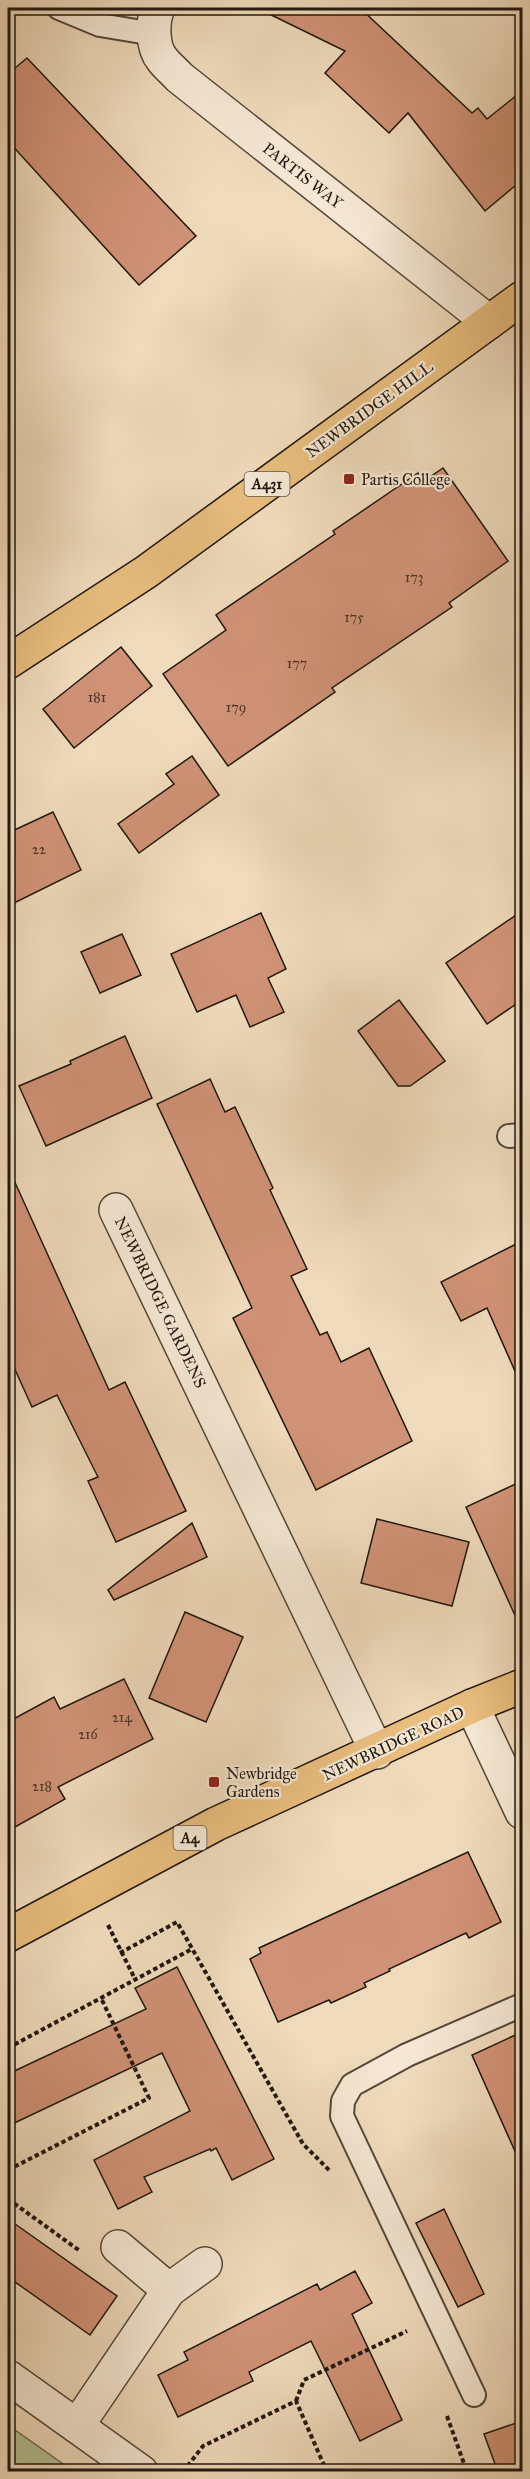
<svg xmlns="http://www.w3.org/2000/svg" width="530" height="2479" viewBox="0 0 530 2479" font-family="'IM FELL Great Primer',serif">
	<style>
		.green { fill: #b5c093; stroke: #6a6c50; stroke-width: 1.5 }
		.building { fill: #d09276; stroke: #1f170e; stroke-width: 1.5 }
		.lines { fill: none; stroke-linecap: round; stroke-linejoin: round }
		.service-casing { stroke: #534839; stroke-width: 26 }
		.minor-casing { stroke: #534839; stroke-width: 36 }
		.primary-casing { stroke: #1f170e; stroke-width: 36 }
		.path { stroke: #1f170e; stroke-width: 4; stroke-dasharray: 4.5 3; stroke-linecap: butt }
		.service { stroke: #f5e7d3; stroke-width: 22 }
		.minor { stroke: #f5e7d3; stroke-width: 33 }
		.primary { stroke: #e8bd7e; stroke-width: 33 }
		.poi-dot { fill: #8f2418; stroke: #f5e7d3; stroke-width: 2 }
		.labels { text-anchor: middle; stroke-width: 4.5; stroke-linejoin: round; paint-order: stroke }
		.number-label { font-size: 14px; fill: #4b3628 }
		.shield { fill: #f5e7d3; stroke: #5f5549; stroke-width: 1.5 }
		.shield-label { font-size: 15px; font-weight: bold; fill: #1f170e }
		.street-label { font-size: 16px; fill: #1f170e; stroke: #f5e7d3 }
		.poi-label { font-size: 16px; fill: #1f170e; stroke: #f5e7d3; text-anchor: start }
	</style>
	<rect width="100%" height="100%" fill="#efdabb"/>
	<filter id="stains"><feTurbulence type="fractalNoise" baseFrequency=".00333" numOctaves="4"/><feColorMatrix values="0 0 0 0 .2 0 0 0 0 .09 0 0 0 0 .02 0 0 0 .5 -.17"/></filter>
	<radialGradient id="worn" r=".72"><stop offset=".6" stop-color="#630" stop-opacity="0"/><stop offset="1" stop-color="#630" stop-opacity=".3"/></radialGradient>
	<polygon class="green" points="8,2425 73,2471 8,2471"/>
	<g class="building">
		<polygon points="257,8 360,8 472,113 478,108 487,119 522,91 522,180 485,211 408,113 389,133 325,73 345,51"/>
		<polygon points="27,58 196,236 139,285 8,141 8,74"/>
		<polygon points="443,468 508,561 449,603 452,607 332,688 335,692 228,766 163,674 226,630 216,615 335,534 333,531 418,473 424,481"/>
		<polygon points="121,647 152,686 74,748 43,709"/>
		<polygon points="192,756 219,795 139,853 118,824 174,784 166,774"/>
		<polygon points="53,812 81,870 8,906 8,833"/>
		<polygon points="522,911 522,1000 487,1024 446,963"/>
		<polygon points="261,913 286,969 268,978 284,1012 250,1027 236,995 197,1012 171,954"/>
		<polygon points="122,934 141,975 100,993 81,952"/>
		<polygon points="399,1000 445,1061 410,1086 398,1086 358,1031"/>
		<polygon points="125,1036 152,1098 46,1146 19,1086 71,1064 70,1061"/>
		<polygon points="210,1079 225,1112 235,1107 273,1188 270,1190 307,1269 291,1276 320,1335 327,1332 341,1362 369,1348 412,1441 316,1490 233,1318 252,1308 157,1104"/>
		<polygon points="8,1167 109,1390 125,1382 186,1511 116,1542 88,1481 98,1477 57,1395 32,1407 8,1354"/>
		<polygon points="522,1241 522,1387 487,1308 461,1321 441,1282"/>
		<polygon points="522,1481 522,1631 466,1507"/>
		<polygon points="377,1519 469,1542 452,1606 361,1583"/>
		<polygon points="192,1523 207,1557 114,1600 108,1590"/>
		<polygon points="185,1612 243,1637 206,1722 149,1698"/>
		<polygon points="124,1679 153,1739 58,1787 65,1799 8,1831 8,1722 54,1697 60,1709"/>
		<polygon points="468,1852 501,1922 469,1938 466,1933 389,1969 390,1971 364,1983 366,1987 331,2003 329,2000 278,2022 250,1959 261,1953 259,1948"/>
		<polygon points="177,1967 274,2159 232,2180 216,2148 211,2151 210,2149 144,2177 152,2192 118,2209 94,2160 190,2111 162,2053 8,2126 8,2074 146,2009 135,1988"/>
		<polygon points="522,2032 522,2167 472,2055"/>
		<polygon points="444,2209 484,2294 458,2307 416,2223"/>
		<polygon points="8,2219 117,2296 90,2335 8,2277"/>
		<polygon points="355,2271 372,2303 352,2314 402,2420 360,2441 311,2341 249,2372 253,2381 178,2417 158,2375 188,2360 184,2352 317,2284 320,2290"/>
		<polygon points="522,2421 522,2472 498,2472 484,2434"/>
	</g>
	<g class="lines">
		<g class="service-casing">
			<g id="service">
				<polyline points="59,8 100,25 154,34"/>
				<polyline points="509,1136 522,1135"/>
				<polyline points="474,2395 342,2116 343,2101 352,2085 407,2055 522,2005"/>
			</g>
		</g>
		<g class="minor-casing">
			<g id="minor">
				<path d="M158,8C152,21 152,47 162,59C167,66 174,71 179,77L489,322"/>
				<polyline points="116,1210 377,1752"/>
				<polyline points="472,1706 522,1812"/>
				<polyline points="169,2290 205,2264"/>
				<polyline points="8,2377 141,2472"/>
				<polyline points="77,2426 169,2290 118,2247"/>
			</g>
		</g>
		<g class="primary-casing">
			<g id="primary">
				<polyline points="8,662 146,572 522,298"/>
				<polyline points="8,1935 216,1824 472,1706 522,1686"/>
			</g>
		</g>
		<g class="path">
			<polyline points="108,1925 135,1979"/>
			<polyline points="120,1953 177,1922 303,2144 331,2172"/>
			<polyline points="8,2048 192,1949"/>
			<polyline points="8,2170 149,2098 101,1998"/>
			<polyline points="8,2199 80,2251"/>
			<polyline points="296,2401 304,2380 407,2331"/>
			<polyline points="447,2416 467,2472"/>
			<polyline points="183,2472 203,2446 296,2401 327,2472"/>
		</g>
		<use href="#service" class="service"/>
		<use href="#minor" class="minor"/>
		<use href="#primary" class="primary"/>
	</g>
	<g class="poi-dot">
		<rect x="343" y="473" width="12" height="12" rx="3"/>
		<rect x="208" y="1776" width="12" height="12" rx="3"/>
	</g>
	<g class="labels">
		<g class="number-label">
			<text x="414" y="582">173</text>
			<text x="354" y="622">175</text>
			<text x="297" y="668">177</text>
			<text x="97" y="702">181</text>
			<text x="236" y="712">179</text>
			<text x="39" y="854">22</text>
			<text x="122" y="1722">214</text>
			<text x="88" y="1739">216</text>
			<text x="42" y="1791">218</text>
		</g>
		<g class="shield">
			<rect x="244.5" y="472" width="45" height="24" rx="4.5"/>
			<rect x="173.5" y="1826" width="33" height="24" rx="4.5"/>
		</g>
		<g class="shield-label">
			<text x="267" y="489">A431</text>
			<text x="190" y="1843">A4</text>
		</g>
		<g class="street-label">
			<text transform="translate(303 175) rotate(38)" y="6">PARTIS WAY</text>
			<text transform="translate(369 409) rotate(-36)" y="6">NEWBRIDGE HILL</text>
			<text transform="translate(161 1302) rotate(64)" y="6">NEWBRIDGE GARDENS</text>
			<text transform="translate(393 1743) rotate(-25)" y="6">NEWBRIDGE ROAD</text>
		</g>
		<g class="poi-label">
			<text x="361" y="485">Partis College</text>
			<text x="226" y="1779">Newbridge<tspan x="226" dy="18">Gardens</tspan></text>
		</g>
	</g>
	<rect width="530" height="2479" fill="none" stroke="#efdabb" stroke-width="30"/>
	<rect x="9" y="9" width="512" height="2461" fill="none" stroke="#1f170e" stroke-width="3"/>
	<rect x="15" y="15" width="500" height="2449" fill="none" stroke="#1f170e" stroke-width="1.5"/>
	<rect width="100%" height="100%" filter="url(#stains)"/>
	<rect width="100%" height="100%" fill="url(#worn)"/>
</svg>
